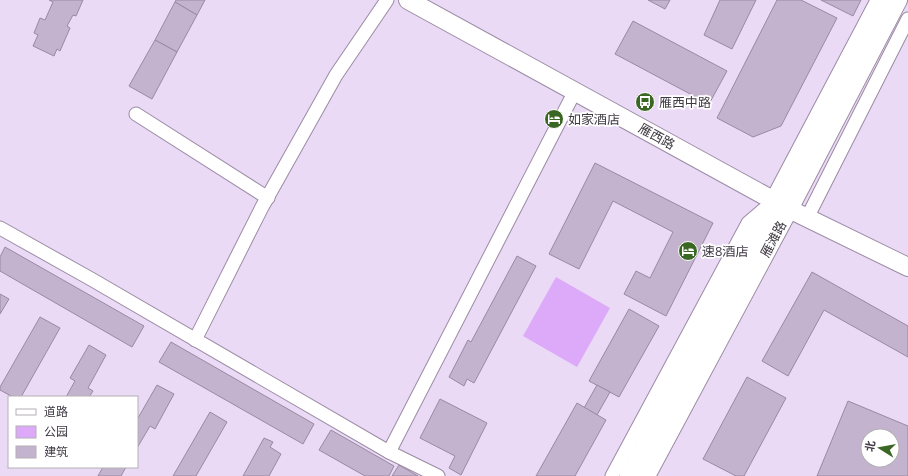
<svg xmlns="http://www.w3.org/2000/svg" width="908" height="476" viewBox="0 0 908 476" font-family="'Open Sans','Noto Sans SC',sans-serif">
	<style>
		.green { fill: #dcaaf9 }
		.building { fill: #c4b3ce; stroke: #9989a2; fill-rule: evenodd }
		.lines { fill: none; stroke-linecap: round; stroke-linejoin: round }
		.street-casing { stroke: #9b8ba4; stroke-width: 15 }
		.secondary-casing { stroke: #9b8ba4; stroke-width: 20 }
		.street { stroke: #fff; stroke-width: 13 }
		.secondary { stroke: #fff; stroke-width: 18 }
		.labels { text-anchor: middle; stroke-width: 3.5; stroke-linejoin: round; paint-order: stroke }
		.poi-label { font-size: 13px; fill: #403a44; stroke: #fff; text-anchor: start }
		.street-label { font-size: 13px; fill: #403a44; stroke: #fff }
	</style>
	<rect width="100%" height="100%" fill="#eadaf5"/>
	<polygon class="green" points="556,277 610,308 577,367 523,336"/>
	<g class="building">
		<polygon points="49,0 83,0 76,16 73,15 67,26 70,28 60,51 57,49 54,56 33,46 38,35 34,33 40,18 45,20 53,2"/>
		<polygon points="176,0 205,0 197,15 175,2"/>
		<polygon points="648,0 670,0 665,9"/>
		<polygon points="720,0 756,0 732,49 704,35"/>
		<polygon points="777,0 801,0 837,18 781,126 753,137 717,118"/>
		<polygon points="821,0 861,0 853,16"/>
		<polygon points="175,2 197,15 177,52 155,40"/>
		<polygon points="633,21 727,71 709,104 615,54"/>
		<polygon points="155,40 177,52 152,99 129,86"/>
		<polygon points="595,163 713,223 666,316 624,294 636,271 650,278 673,232 613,201 579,269 549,254"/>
		<polygon points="5,247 144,326 132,347 0,271 0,257"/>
		<polygon points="517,256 536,266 474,383 467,379 464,386 449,377 468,340 471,342"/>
		<polygon points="812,272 908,326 908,357 824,310 788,376 762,361"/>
		<polygon points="0,294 9,299 0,314"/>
		<polygon points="629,309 659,326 619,397 589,381"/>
		<polygon points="40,317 60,328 21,397 13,397 0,390 0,387"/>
		<polygon points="171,342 314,424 303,444 159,362"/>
		<polygon points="89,345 106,355 88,388 93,391 89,397 66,397 75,381 70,378"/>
		<polygon points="747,377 786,398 744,476 736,476 703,459"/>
		<polygon points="157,385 174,394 155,429 150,426 137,448 137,418 138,418"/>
		<polygon points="597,385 610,392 597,415 584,408"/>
		<polygon points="440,399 487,423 461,475 449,468 455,456 420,438"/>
		<path d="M848,401L908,426V476H817ZM868,436H892V460H868Z"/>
		<polygon points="577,403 606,420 575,476 536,476"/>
		<polygon points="210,412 227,422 196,476 173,476"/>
		<polygon points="331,430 394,466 389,476 365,476 319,450"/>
		<polygon points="264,438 273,442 270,447 281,454 269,476 243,476"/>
		<polygon points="399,465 418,476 392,476"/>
		<polygon points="103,467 126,467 121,476 98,476"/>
	</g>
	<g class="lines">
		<g class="street-casing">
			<g id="street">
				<polyline points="136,114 268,198"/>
				<polyline points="807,218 908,19"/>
				<polyline points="0,228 91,279 389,452 438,476"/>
				<polyline points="195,340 262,207 336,75 387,0"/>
				<polyline points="389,452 575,91"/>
				<polyline points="612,476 748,223 769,205"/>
			</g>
		</g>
		<g class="secondary-casing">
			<g id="secondary">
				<polyline points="408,0 789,209 908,267"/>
				<polyline points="629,476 747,256 774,201 880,0"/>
				<polyline points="646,476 789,209 898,0"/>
			</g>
		</g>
		<use href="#street" class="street"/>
		<use href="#secondary" class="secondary"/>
	</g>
	<defs>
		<g id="bus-disc" transform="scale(1)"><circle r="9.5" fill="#3b6724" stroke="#fff"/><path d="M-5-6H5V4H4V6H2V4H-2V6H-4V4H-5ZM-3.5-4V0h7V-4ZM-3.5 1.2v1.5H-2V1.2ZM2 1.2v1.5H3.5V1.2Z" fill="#fff"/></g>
		<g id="hotel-disc" transform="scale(1)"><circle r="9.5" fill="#3b6724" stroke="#fff"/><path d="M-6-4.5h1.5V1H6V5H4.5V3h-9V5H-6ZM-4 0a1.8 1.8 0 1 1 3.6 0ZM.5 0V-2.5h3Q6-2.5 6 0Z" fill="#fff"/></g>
	</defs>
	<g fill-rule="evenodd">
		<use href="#bus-disc" x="645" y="102"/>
		<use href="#hotel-disc" x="554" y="119"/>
		<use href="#hotel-disc" x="688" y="251"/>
	</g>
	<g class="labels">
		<g class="poi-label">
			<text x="659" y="107">雁西中路</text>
			<text x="568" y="124">如家酒店</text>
			<text x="702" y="256">速8酒店</text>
		</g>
		<g class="street-label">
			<text transform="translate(657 136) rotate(29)" y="5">雁西路</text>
			<text transform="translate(773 239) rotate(-62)" y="5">雁滩路</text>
		</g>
	</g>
	<rect x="8" y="396" width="130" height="72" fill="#ffffff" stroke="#b3b0b4"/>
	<rect x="16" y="409" width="20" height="6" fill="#ffffff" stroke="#b3b0b4"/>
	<text x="44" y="416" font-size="12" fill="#403a44">道路</text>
	<rect x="16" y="426" width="20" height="12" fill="#dcaaf9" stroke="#b3b0b4"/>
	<text x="44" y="436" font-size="12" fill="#403a44">公园</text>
	<rect x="16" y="446" width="20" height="12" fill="#c4b3ce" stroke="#b3b0b4"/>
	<text x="44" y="456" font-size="12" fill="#403a44">建筑</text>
	<g transform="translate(880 448) rotate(281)"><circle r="19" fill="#ffffff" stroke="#b3b0b4"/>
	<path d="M0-3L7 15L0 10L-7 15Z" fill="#3b6724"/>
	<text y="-6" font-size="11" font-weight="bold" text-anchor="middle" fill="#403a44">北</text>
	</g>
</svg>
